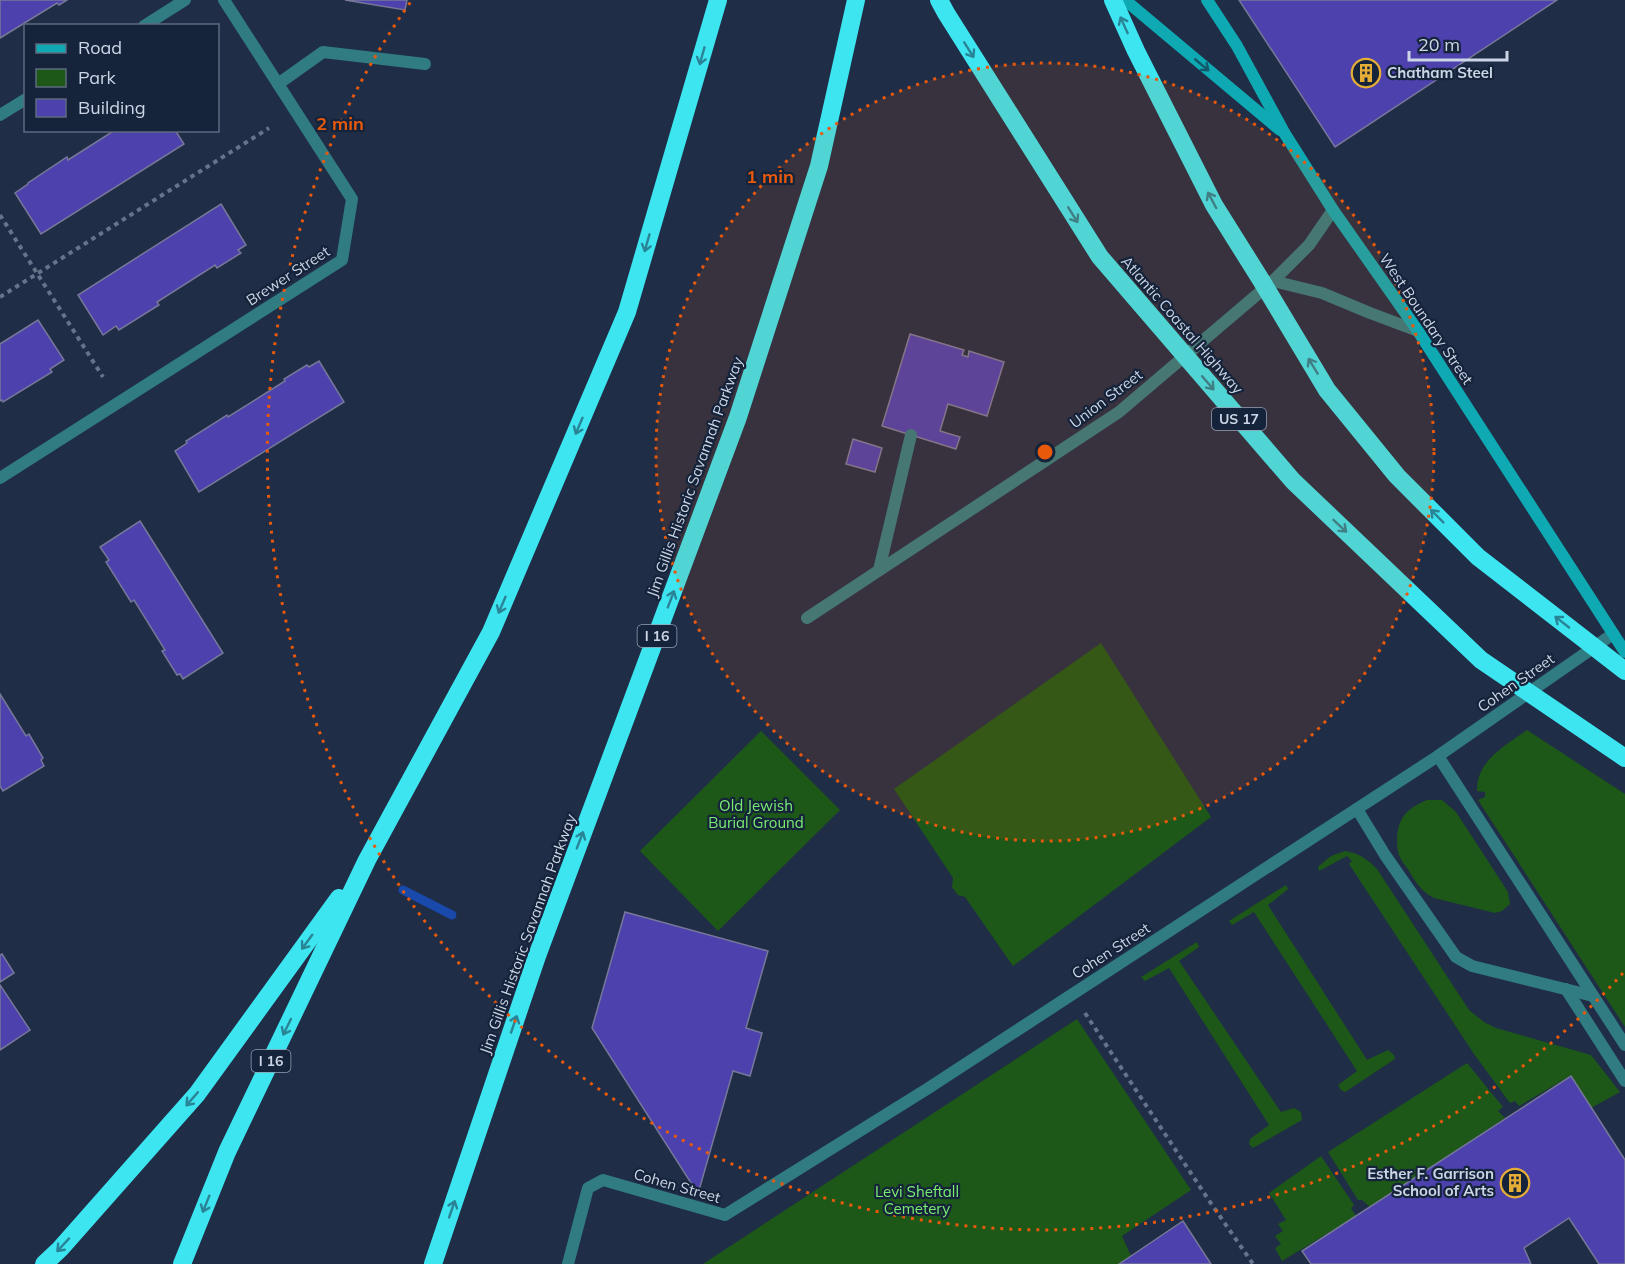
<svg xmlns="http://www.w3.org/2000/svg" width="1625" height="1264" viewBox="0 0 1625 1264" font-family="Mulish,sans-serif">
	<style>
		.green { fill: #1d5819 }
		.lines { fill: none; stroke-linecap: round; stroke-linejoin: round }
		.stream { stroke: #1949ab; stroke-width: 9 }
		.building { fill: #4c41ad; stroke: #767899; stroke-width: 1.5 }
		.path { stroke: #667388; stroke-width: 4; stroke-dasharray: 4.5 4.5; stroke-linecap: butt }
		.service { stroke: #307c82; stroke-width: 12 }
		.minor { stroke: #307c82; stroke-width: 12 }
		.secondary { stroke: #0ea9b3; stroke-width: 12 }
		.motorway { stroke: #3de5f1; stroke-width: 18 }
		.motorway-bridge { stroke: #3de5f1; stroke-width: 18 }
		.oneway { stroke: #298496 }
		.oneway2 { stroke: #12596b }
		.ring { fill: none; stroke: #e8590c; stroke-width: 3; stroke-dasharray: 3 6 }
		.labels { text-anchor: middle; stroke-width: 4.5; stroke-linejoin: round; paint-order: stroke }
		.shield { fill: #15233b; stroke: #94a0b2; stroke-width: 1.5 }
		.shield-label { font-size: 14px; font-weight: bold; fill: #cbd5e5 }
		.poi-label { font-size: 15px; font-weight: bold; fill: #cbd5e5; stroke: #15233b; text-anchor: start }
		.street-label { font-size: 15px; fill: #cbd5e5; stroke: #15233b }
		.park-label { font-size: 15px; fill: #7aed70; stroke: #15233b }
		.centre { fill: #e8590c; stroke: #15233b; stroke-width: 3 }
		.ring-label { font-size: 18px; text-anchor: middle; font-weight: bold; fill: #e8590c; stroke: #15233b; stroke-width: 4.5; stroke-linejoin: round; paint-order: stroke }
	</style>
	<rect width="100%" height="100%" fill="#1f2d46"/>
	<g class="green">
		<polygon points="1101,643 1211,817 1013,966 965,897 958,895 952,887 953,878 894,789"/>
		<path d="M1527,730L1625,794V1027L1478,800L1485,797V792L1477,791C1476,761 1506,745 1527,730Z"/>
		<polygon points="761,731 840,810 718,931 640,851"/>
		<path d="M1427,800H1442L1456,812L1508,892L1510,904L1502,911L1495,913L1434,898C1422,892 1416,883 1409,871C1406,866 1401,861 1399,855C1397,850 1397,843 1397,837C1399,816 1408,808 1427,800Z"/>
		<path d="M1345,851C1359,853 1367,859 1377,869L1469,1010L1484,1022L1496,1028L1591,1055L1620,1092L1591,1108L1570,1076L1519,1106L1515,1101L1510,1103L1474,1054L1349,864L1352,861L1347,856L1319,871L1318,867L1331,856Z"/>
		<polygon points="1286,885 1288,889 1268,905 1367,1060 1388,1050 1394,1055 1395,1059 1345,1092 1341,1090 1338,1085 1357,1071 1254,912 1232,925 1229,921"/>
		<polygon points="1197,942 1199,947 1179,961 1281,1112 1294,1108 1301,1112 1302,1120 1253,1148 1249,1144 1250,1139 1269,1125 1169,968 1145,981 1141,977"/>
		<polygon points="1077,1019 1191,1190 1122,1236 1131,1256 1119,1264 703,1264"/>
		<polygon points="1467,1063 1503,1107 1498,1111 1505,1118 1370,1207 1362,1200 1358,1200 1328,1152"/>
		<polygon points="1321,1156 1354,1205 1351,1208 1356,1216 1282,1261 1275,1248 1281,1244 1275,1236 1283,1231 1278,1224 1286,1220 1269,1193"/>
	</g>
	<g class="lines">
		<polyline class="stream" points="403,890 452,915"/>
	</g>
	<g class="building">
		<polygon points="0,0 67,0 59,5 57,3 0,38"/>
		<polygon points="345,0 407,0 405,10"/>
		<polygon points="1239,0 1557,0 1335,147"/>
		<polygon points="115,130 175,130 184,144 41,234 15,193 28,184 28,183 67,157 68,160"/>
		<polygon points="221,204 246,245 238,250 241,253 217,268 215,265 157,302 159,305 119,330 116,326 103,335 78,295"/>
		<polygon points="38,320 64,360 50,369 52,372 3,402 2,400 0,401 0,344"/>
		<polygon points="910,334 964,350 962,355 968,357 969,351 1004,362 987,416 948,404 940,431 960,437 956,449 882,426"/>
		<polygon points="319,361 344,402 199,492 175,451 187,443 186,441 227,415 228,417 285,381 284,379 307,365 309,367"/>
		<polygon points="853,439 882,448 875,472 846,464"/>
		<polygon points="140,521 223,653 183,679 180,674 177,675 162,651 165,650 134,600 131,602 106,562 109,560 100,547"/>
		<polygon points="0,694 26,736 29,734 43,758 41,760 44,766 3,791 0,786"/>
		<polygon points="625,912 768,951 746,1028 762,1033 750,1076 733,1071 698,1194 592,1028"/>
		<polygon points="2,954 14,973 0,982 0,955"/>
		<polygon points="0,985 30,1030 0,1050"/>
		<polygon points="1571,1076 1625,1160 1625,1264 1599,1264 1569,1218 1524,1248 1531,1264 1311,1264 1302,1251"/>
		<polygon points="1183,1221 1211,1264 1119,1264 1131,1256"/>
	</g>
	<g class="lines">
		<g class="path">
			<polyline points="0,215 103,377"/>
			<polyline points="0,297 269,128"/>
			<polyline points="1085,1013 1208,1199 1253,1264"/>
		</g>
		<g class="service">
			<polyline points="278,84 323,52 425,64"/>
			<polyline points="879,570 911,435"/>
			<polyline points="1438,756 1625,1045"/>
			<polyline points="1357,809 1385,855 1456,957 1472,966 1593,996"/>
			<polyline points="1566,989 1625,1081"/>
		</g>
		<g class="minor">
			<polyline points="144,26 185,0"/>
			<polyline points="0,115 26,99"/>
			<polyline points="1273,281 1322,293 1370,313 1418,331"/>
			<polyline points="0,478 342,260 352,199 224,0"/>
			<polyline points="807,618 1119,412 1273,281 1309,245 1333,210"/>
			<polyline points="568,1264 588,1188 603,1180 725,1215 927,1089 1438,756 1613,634"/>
		</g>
		<g class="secondary">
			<polyline points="1125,0 1280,130"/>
			<polyline points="1207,0 1237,46 1285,134 1333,210 1418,331 1625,652"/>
		</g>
		<g class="motorway">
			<polyline points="44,1264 60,1249 197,1094 339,898"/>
			<polyline points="182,1264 227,1152 367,860 491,632 627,312 718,0"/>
			<polyline points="433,1264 537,956 738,417 819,166 856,0"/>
		</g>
		<g class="motorway-bridge">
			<polyline points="939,0 946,13 1100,257 1293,481 1481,660 1625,758"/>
			<polyline points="1113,0 1136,51 1214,205 1261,280 1327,390 1397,476 1478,557 1625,671"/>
		</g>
	</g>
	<defs><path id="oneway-shaft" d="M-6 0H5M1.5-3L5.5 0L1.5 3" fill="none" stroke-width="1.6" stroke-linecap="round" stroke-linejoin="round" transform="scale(1.5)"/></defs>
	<g class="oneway">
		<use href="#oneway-shaft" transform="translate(1124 25) rotate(-114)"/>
		<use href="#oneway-shaft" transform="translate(969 50) rotate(58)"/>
		<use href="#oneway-shaft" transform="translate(702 56) rotate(106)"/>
		<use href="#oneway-shaft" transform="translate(1212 200) rotate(-118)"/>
		<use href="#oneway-shaft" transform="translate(1073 215) rotate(58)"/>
		<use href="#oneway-shaft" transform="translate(647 243) rotate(106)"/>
		<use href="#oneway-shaft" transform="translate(1313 366) rotate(-121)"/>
		<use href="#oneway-shaft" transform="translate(1208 383) rotate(49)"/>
		<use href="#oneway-shaft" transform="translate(579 426) rotate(113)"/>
		<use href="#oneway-shaft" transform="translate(1437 516) rotate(-135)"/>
		<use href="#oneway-shaft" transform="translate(1340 526) rotate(43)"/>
		<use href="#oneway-shaft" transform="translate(671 599) rotate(-69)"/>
		<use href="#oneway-shaft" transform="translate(502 605) rotate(113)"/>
		<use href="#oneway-shaft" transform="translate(1562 622) rotate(-142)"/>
		<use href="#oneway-shaft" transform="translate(580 840) rotate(-69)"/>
		<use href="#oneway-shaft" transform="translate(307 942) rotate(126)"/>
		<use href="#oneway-shaft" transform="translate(514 1024) rotate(-71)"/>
		<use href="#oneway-shaft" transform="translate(287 1027) rotate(116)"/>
		<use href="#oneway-shaft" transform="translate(192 1099) rotate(131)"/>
		<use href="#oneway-shaft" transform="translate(206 1204) rotate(112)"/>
		<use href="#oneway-shaft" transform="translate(452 1209) rotate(-71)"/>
		<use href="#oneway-shaft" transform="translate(63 1245) rotate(133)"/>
	</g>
	<use class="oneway2" href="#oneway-shaft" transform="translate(1202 65) rotate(40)"/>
	<circle cx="1045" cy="452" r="389" fill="#e8590c" fill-opacity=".12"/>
	<g class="ring">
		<circle cx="1045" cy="452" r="389"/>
		<path d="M1623 973A778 778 0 0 1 412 0"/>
	</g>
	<defs>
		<g id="building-ring" transform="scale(1.5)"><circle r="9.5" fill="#15233b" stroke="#e5ad35" stroke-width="1.5"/><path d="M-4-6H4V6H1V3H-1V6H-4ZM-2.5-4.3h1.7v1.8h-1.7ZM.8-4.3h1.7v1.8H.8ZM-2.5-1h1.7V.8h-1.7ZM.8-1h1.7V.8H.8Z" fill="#e5ad35"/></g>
	</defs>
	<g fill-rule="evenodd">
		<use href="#building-ring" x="1366" y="73"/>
		<use href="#building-ring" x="1515" y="1183"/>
	</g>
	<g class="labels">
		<g class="shield">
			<rect x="1212" y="408" width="54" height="22" rx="4.5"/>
			<rect x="637.5" y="625" width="39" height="22" rx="4.5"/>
			<rect x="251.5" y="1050" width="39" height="22" rx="4.5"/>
		</g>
		<g class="shield-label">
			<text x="1239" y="424">US 17</text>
			<text x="657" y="641">I 16</text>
			<text x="271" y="1066">I 16</text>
		</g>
		<g class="poi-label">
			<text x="1387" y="78">Chatham Steel</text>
			<text x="1494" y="1179" text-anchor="end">Esther F. Garrison<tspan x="1494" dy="17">School of Arts</tspan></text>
		</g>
		<g class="street-label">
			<text transform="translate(288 276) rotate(-33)" y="5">Brewer Street</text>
			<text transform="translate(1426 319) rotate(56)" y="5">West Boundary Street</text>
			<text transform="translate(1182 325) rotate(49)" y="5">Atlantic Coastal Highway</text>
			<text transform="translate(1106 399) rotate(-37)" y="5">Union Street</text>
			<text transform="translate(695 477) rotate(-70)" y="5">Jim Gillis Historic Savannah Parkway</text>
			<text transform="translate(1516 683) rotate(-35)" y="5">Cohen Street</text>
			<text transform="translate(528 934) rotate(-70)" y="5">Jim Gillis Historic Savannah Parkway</text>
			<text transform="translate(1111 951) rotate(-33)" y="5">Cohen Street</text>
			<text transform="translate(677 1186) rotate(16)" y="5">Cohen Street</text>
		</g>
		<g class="park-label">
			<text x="756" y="811">Old Jewish<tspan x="756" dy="17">Burial Ground</tspan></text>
			<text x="917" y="1197">Levi Sheftall<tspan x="917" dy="17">Cemetery</tspan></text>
		</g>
	</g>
	<circle cx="1045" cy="452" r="9" class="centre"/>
	<g class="ring-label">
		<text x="340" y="130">2 min</text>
		<text x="770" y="183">1 min</text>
	</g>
	<rect x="24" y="24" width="195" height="108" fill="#15233b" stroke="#5e6a7f" stroke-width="1.5"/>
	<rect x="36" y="44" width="30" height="9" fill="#0ea9b3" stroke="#5e6a7f" stroke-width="1.5"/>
	<text x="78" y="54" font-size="18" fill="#cbd5e5">Road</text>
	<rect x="36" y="69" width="30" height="18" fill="#1d5819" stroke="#5e6a7f" stroke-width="1.5"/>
	<text x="78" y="84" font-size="18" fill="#cbd5e5">Park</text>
	<rect x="36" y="99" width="30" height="18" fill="#4c41ad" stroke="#5e6a7f" stroke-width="1.5"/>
	<text x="78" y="114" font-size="18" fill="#cbd5e5">Building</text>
	<path d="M1409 51v9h98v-9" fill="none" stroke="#cbd5e5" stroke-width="3"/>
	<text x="1418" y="51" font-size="18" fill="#cbd5e5" stroke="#15233b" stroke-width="4.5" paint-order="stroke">20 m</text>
</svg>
